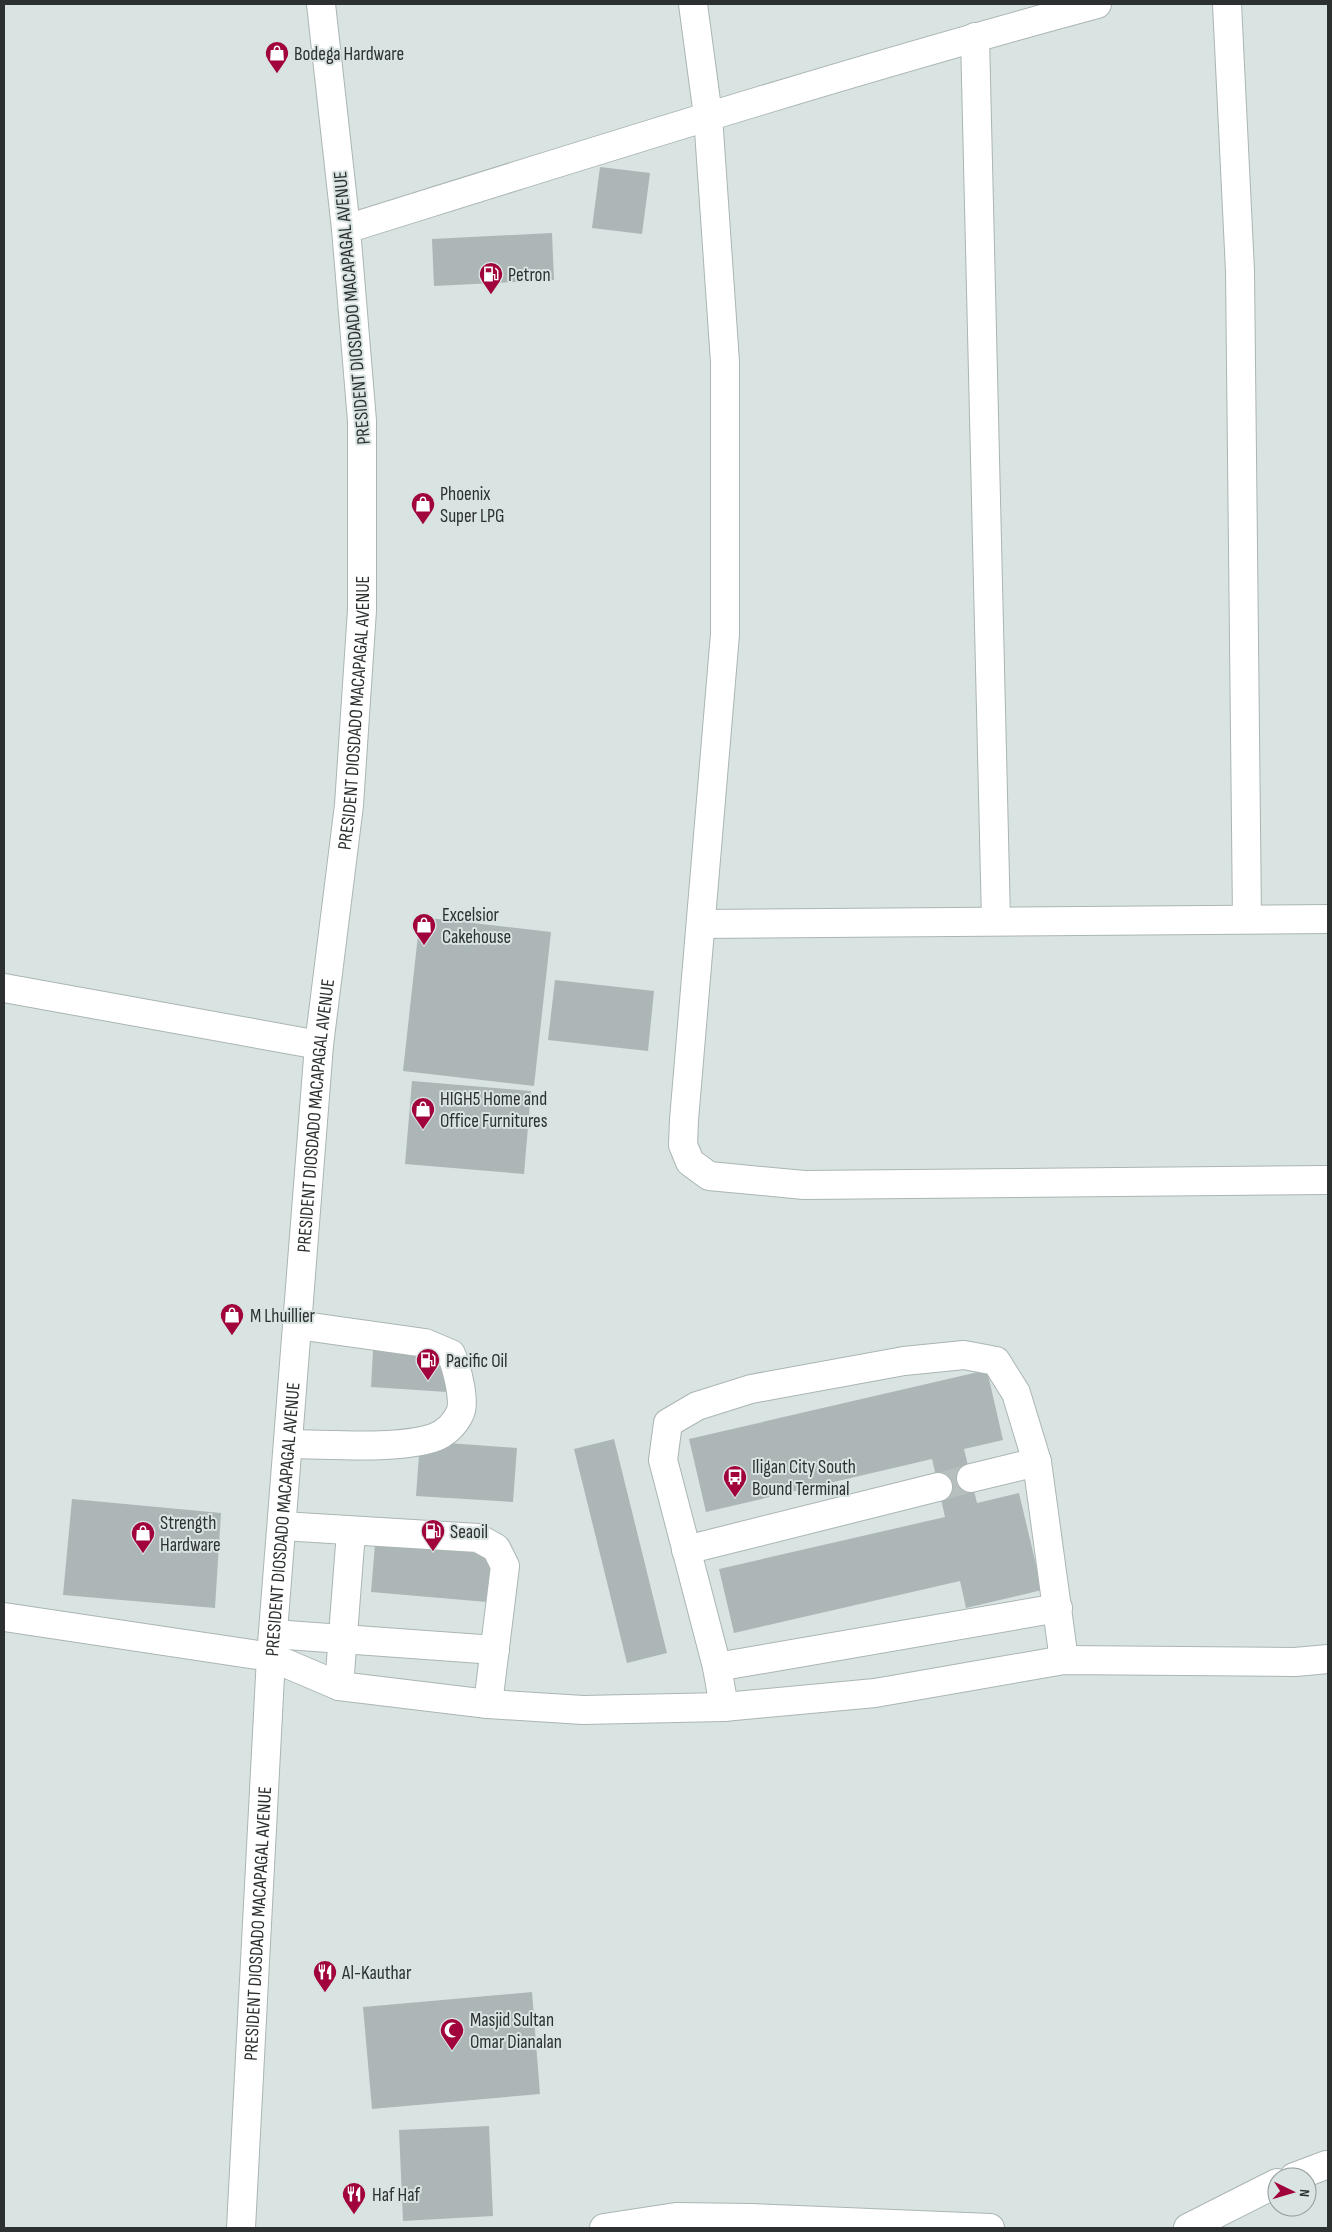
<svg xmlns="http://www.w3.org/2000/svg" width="1332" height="2232" viewBox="0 0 1332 2232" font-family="'Sofia Sans Condensed',sans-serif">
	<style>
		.building { fill: #acb6b6 }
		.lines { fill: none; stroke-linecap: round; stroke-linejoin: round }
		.minor-tunnel { stroke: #b6bfbe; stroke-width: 28; stroke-dasharray: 28 14; stroke-linecap: butt }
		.minor-casing { stroke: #aab5b4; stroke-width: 30 }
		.highway-casing { stroke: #aab5b4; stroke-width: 30 }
		.minor { stroke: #fff; stroke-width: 28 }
		.highway { stroke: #fff; stroke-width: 28 }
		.labels { text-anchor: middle; stroke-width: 4; stroke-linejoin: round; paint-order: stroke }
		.poi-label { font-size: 19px; fill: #2c3030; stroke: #d8e3e2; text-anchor: start }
		.street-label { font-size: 19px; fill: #2c3030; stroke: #d8e3e2 }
	</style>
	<rect width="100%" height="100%" fill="#d8e3e2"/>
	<g class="building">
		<polygon points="600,167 650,173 642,234 592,228"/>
		<polygon points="552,233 554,280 434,286 432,239"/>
		<polygon points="420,917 551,932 534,1086 403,1071"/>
		<polygon points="555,980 654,991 648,1051 548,1040"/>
		<polygon points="412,1081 531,1091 524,1174 405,1164"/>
		<polygon points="373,1350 450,1356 447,1392 371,1387"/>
		<polygon points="987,1370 1003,1440 964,1449 977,1503 1019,1493 1042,1590 966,1608 960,1581 734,1633 719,1569 945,1517 932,1459 706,1512 689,1439"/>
		<polygon points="614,1439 667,1653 627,1663 574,1449"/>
		<polygon points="420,1441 517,1448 513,1502 416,1496"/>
		<polygon points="72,1499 221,1513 215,1608 63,1595"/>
		<polygon points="375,1544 492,1554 487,1602 371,1592"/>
		<polygon points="532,1992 540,2094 372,2109 363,2007"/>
		<polygon points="489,2126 493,2216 403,2221 399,2130"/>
	</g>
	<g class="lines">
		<polyline class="minor-tunnel" points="938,1487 971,1478"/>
		<g class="minor-casing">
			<g id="minor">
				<polyline points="693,4 708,116 725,362 725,634 684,1120 683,1145 690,1162 709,1176 804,1185 1328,1180"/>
				<polyline points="1227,4 1240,271 1247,919"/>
				<polyline points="975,37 996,921"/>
				<path d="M346,229C596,151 845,72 1097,4"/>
				<polyline points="702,924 1328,919"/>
				<polyline points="4,988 319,1045"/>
				<path d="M288,1444C329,1444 395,1450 433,1438C445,1434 455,1424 460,1413C466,1401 456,1366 451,1354L425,1343L297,1325"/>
				<polyline points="971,1478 1037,1462"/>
				<polyline points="282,1526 478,1538 496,1548 505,1566 488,1704"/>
				<polyline points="686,1550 938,1487"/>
				<polyline points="4,1617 271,1657 339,1686 488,1704 583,1710 724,1707 875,1693 1064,1660 1295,1662 1328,1659"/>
				<polyline points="273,1634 495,1650"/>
				<polyline points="717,1667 1058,1608"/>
				<polyline points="339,1686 351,1532"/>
				<polyline points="724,1707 717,1667 663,1460 668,1423 697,1406 751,1389 904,1361 964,1355 996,1361 1016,1393 1037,1462 1064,1660"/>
				<polyline points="1294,2177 1326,2165"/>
				<polyline points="604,2228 676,2217 751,2218 990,2228"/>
				<polyline points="1188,2228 1277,2183"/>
			</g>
		</g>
		<g class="highway-casing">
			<g id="highway">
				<path id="s1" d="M241,2228L271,1657L319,1045L349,805L362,610V421L346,229L321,4"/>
			</g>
		</g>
		<use href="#minor" class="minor"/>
		<use href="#highway" class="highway"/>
	</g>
	<defs>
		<g id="shop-pin" transform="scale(1.25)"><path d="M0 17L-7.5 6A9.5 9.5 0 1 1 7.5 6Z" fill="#a1033c" stroke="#d8e3e2"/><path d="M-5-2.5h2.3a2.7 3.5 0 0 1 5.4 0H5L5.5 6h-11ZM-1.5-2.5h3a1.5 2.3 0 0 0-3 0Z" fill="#fff"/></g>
		<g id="fuel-pin" transform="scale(1.25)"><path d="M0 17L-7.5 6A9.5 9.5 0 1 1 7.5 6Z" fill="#a1033c" stroke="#d8e3e2"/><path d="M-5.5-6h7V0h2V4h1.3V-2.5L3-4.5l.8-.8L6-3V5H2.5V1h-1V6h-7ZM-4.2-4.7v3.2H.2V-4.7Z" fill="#fff"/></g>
		<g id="bus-pin" transform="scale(1.25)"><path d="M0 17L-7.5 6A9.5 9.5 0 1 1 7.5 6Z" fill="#a1033c" stroke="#d8e3e2"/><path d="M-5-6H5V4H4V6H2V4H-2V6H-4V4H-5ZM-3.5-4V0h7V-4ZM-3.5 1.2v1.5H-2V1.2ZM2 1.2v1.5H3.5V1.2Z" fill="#fff"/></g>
		<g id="restaurant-pin" transform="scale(1.25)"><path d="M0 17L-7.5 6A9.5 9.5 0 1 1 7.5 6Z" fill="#a1033c" stroke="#d8e3e2"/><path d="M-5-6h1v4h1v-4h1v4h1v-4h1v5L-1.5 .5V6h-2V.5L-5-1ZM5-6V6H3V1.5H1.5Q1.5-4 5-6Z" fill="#fff"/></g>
		<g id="mosque-pin" transform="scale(1.25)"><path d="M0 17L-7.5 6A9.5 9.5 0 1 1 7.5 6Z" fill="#a1033c" stroke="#d8e3e2"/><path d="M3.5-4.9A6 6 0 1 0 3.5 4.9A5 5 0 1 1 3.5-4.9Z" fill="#fff"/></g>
	</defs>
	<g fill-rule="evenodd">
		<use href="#shop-pin" x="277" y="53"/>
		<use href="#fuel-pin" x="491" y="274"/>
		<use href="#shop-pin" x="423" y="504"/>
		<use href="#shop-pin" x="424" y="925"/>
		<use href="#shop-pin" x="423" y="1109"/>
		<use href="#shop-pin" x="232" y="1315"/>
		<use href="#fuel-pin" x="428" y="1360"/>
		<use href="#bus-pin" x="735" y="1477"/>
		<use href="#fuel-pin" x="433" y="1531"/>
		<use href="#shop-pin" x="143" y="1533"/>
		<use href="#restaurant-pin" x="325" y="1972"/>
		<use href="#mosque-pin" x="452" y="2030"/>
		<use href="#restaurant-pin" x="354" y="2194"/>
	</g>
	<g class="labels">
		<g class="poi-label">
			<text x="294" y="60">Bodega Hardware</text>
			<text x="508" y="281">Petron</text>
			<text x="440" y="500">Phoenix<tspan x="440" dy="22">Super LPG</tspan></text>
			<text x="442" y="921">Excelsior<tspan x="442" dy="22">Cakehouse</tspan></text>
			<text x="440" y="1105">HIGH5 Home and<tspan x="440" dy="22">Office Furnitures</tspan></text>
			<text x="250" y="1322">M Lhuillier</text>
			<text x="446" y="1367">Pacific Oil</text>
			<text x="752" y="1473">Iligan City South<tspan x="752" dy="22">Bound Terminal</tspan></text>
			<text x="160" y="1529">Strength<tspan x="160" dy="22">Hardware</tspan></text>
			<text x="450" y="1538">Seaoil</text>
			<text x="342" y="1979">Al-Kauthar</text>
			<text x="470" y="2026">Masjid Sultan<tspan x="470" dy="22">Omar Dianalan</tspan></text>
			<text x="372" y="2201">Haf Haf</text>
		</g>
		<g class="street-label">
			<text transform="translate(351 308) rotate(-95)" y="7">PRESIDENT DIOSDADO MACAPAGAL AVENUE</text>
			<text dy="7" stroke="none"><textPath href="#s1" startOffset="1520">PRESIDENT DIOSDADO MACAPAGAL AVENUE</textPath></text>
			<text dy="7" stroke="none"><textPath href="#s1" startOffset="1115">PRESIDENT DIOSDADO MACAPAGAL AVENUE</textPath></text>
			<text dy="7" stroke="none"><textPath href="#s1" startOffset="710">PRESIDENT DIOSDADO MACAPAGAL AVENUE</textPath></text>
			<text dy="7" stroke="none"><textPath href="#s1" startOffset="305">PRESIDENT DIOSDADO MACAPAGAL AVENUE</textPath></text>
		</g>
	</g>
	<rect width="1332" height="2232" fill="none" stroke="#2c3030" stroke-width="10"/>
	<g transform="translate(1292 2192) rotate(95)"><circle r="24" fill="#d8e3e2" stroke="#939b9b"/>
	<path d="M0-4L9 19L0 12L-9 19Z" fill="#a1033c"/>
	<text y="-8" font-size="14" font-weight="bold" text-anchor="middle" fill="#2c3030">N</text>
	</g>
</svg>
